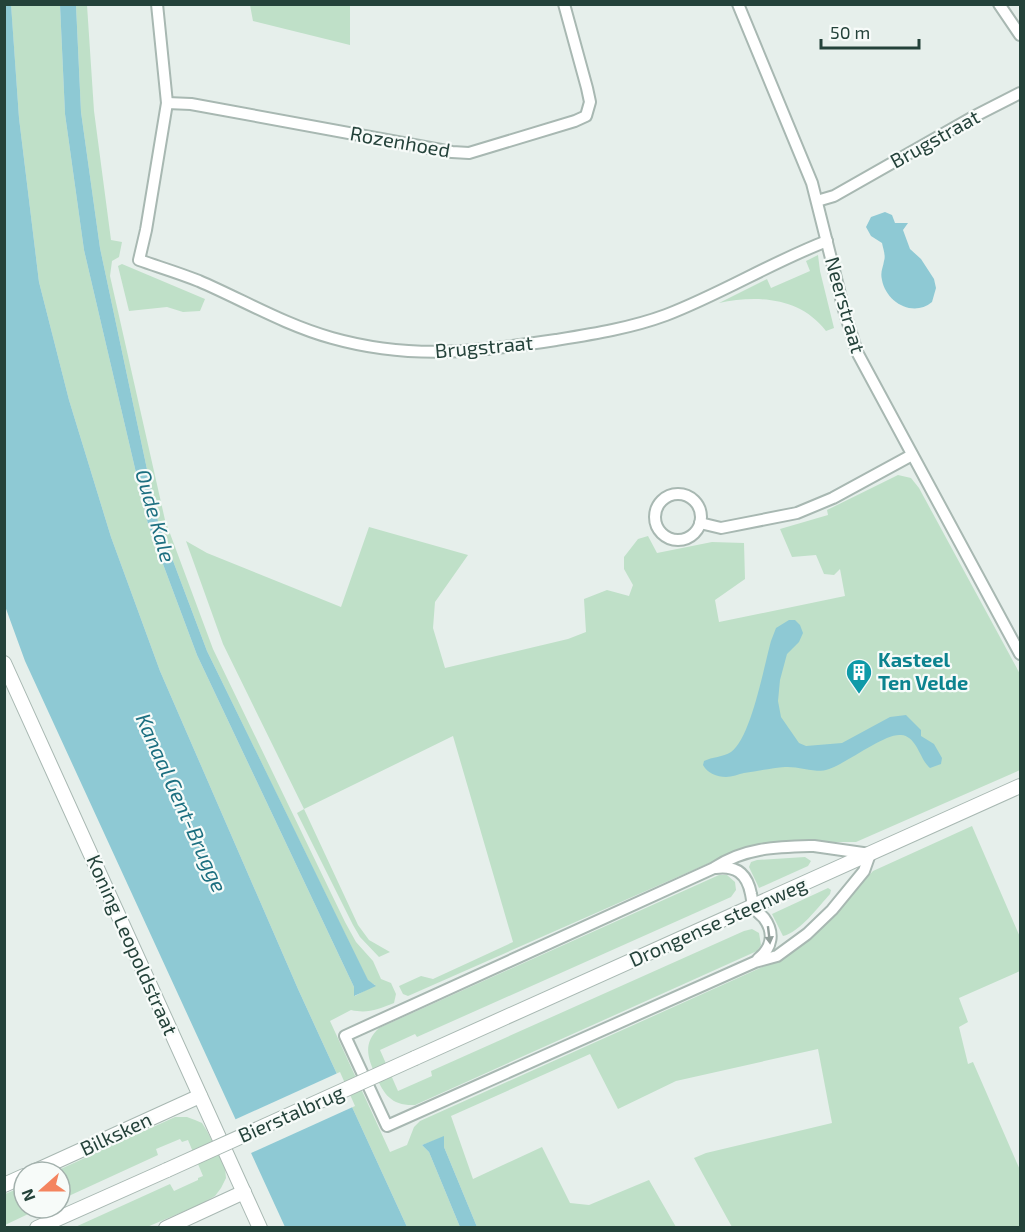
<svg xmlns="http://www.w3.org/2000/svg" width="1025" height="1232" viewBox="0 0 1025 1232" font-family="'Exo 2',sans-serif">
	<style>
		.green { fill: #bfe0c8 }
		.water { fill: #8ec9d4 }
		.pier { fill: #e6efeb }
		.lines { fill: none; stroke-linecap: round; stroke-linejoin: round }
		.minor-casing { stroke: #a8b8b2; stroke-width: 14 }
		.tertiary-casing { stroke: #a8b8b2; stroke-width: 16 }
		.minor { stroke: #fff; stroke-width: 10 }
		.tertiary { stroke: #fff; stroke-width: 14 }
		.tertiary-bridge-casing { stroke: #a8b8b2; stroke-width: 16; stroke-linecap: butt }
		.tertiary-bridge { stroke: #fff; stroke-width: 14 }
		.oneway { fill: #92a09c }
		.labels { text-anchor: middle; stroke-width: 4.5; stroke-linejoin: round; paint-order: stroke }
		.street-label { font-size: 20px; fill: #24423a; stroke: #f7fbf9 }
		.culture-label { font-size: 20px; font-weight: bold; fill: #0d838f; stroke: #f7fbf9; text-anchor: start }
		.water-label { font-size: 21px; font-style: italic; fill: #1c6f80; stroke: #f7fbf9 }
	</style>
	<rect width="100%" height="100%" fill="#e6efeb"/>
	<g class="green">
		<path d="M11,5H60L65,114L84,250L148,524L197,655L354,987L355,996L375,985L368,981L207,651L158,521L100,248L81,112L76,5H87L94,111L111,240L122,242L119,257L112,261L110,276L165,520L213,649L345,922L356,942L373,961L381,979L391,983L396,994L394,1003C378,1009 368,1014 351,1010L330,1021L390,1152L407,1145L414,1127L420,1121L778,960L816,932L873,871L972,826L1020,937V971L959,998L968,1022L959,1027L968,1064L973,1062L1020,1170V1227H732L694,1158L706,1153L832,1123L818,1049L676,1081L618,1109L590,1054L451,1116L473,1179L542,1147L570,1203L589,1205L649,1180L676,1227H477L444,1147V1137L422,1145L429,1152L460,1227H407L298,989L160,671L111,537L69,400L39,282L19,118Z"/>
		<polygon points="250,5 350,5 350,45 253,21"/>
		<path d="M818,255L820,271L834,328L826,331C800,297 757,295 719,303L767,279L771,288L810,271L806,261Z"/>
		<polygon points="122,264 205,299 200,311 183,312 167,307 129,311 118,266"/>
		<polygon points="898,475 911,478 919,488 1020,674 1020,770 856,842 789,842 758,845 741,849 408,996 403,994 399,986 421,976 433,979 513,942 453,736 304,809 358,925 369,940 390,952 379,957 360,937 353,925 297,813 304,809 223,644 186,541 207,553 341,607 369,527 468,555 435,602 433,628 445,668 568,639 586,632 584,599 607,590 629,596 633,585 624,569 624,557 638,539 648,536 657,553 712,542 744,543 745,579 715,600 719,622 845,596 840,569 834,575 824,574 816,555 792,557 780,529 828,515 827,510"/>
		<polygon points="805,857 811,861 808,866 759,888 749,867 751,862 757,860"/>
		<path d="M719,875H727L735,882L736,890L731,897L417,1037L415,1034L380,1050L398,1091L432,1076L431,1071L744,931L752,929L759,933L761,945L757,951L415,1105C392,1106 384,1095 376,1076C367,1057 363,1043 379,1028Z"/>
		<path d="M828,888L831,890L830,894C819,906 799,933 783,936L772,914Z"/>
		<polygon points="175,1117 187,1117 195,1120 202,1123 207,1131 225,1167 226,1178 221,1188 215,1196 201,1204 147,1227 73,1228 170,1184 174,1191 198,1180 198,1178 203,1176 188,1140 182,1142 180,1139 156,1149 158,1155 60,1200 60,1172 54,1172"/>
		<polygon points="24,1186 24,1208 41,1208 5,1225 5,1194"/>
	</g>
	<g class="water">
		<polygon points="11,4 19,118 39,282 69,400 111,537 160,671 298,989 407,1227 285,1227 25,661 5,606 4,5"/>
		<polygon points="60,5 76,5 81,112 100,248 158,521 207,651 368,980 376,986 354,996 354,987 197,655 148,524 84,250 65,114"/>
		<path d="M885,212L892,215L895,223H908L903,230L910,249L921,259L934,279L936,288L932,302C913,318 886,302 882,280C880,272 883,268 884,261C886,256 883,248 882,243L871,236L866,227L871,217Z"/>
		<path d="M789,620H795L800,625L803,633L799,642L787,654L780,680L778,701L781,717L799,743L806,746L842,743L890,717L906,715L921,730V736L934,744L942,758L941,764L930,768C920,760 917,736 901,735C884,733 845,765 826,770C818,773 797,766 785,767C772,768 758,771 744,773C739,774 732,777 726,777C717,777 707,773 703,765L704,761C712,757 723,757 731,752C751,738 764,666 771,641L776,628Z"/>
		<polygon points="444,1136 444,1147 477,1227 460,1227 429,1152 422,1145"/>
	</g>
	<polygon class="pier" points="340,1072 355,1106 249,1154 234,1120"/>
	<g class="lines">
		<g class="minor-casing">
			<g id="minor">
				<path d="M157,4L167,103L146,230L139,260C159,267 179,273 199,281C243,300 285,325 332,338C410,360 477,352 556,340C593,334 631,328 666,315C721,294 772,262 827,241"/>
				<polyline points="738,4 812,183 844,310 857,352 1020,654"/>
				<polyline points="999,4 1020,35"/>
				<polyline points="167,103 191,104 452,152 469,153 575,121 586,116 590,102 587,88 564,4"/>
				<polyline points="817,201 834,196 973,117 1020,93"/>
				<circle cx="678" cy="517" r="23"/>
				<polyline points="700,523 721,528 797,513 833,498 912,455"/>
				<path d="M814,846L870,854L864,871L832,910L807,934L777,956L755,962L387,1126L345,1036L714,868C745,847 778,847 814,846Z"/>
				<path d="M715,868C735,865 747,873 751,894C752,898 752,904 754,908C757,912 761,915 764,918C775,933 772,948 758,959"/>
			</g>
		</g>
		<g class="tertiary-casing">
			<g id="tertiary">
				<polyline points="4,663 260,1228"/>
				<polyline points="415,1058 1020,786"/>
				<polyline points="33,1172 200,1096"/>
				<polyline points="4,1185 24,1176"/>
				<polyline points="37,1228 167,1170"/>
				<polyline points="166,1228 244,1192"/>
			</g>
		</g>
		<use href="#minor" class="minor"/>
		<use href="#tertiary" class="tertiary"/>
		<g class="tertiary-bridge-casing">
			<polyline id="tertiary-bridge" points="167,1170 415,1058"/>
		</g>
		<use href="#tertiary-bridge" class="tertiary-bridge"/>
	</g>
	<defs><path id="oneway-solid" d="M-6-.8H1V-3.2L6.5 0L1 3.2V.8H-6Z" transform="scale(1.5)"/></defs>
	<use class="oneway" href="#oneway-solid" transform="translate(769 935) rotate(83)"/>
	<defs>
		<g id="building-pin" transform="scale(1.35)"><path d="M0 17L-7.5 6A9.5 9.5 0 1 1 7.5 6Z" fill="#0f9aa8" stroke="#f7fbf9"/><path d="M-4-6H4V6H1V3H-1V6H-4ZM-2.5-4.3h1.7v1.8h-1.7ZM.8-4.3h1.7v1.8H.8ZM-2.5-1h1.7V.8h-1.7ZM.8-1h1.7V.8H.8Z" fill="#fff"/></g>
	</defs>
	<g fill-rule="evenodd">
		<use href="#building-pin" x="859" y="672"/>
	</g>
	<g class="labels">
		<g class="street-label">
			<text transform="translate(935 139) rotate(-29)" y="7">Brugstraat</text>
			<text transform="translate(400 142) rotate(10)" y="7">Rozenhoed</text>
			<text transform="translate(845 305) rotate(74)" y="7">Neerstraat</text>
			<text transform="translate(484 347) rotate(-5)" y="7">Brugstraat</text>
			<text transform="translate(718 922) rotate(-24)" y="7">Drongense steenweg</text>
			<text transform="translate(132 945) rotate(66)" y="7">Koning Leopoldstraat</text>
			<text transform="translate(291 1114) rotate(-24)" y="7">Bierstalbrug</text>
			<text transform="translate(116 1134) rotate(-25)" y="7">Bilksken</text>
		</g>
		<g class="culture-label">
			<text x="878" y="667">Kasteel<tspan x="878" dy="23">Ten Velde</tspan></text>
		</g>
		<g class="water-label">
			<text transform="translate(155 516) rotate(74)" y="7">Oude Kale</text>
			<text transform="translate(181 803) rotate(66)" y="7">Kanaal Gent-Brugge</text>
		</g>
	</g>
	<rect width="1025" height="1232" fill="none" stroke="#24423a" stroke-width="12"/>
	<g transform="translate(42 1190) rotate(249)"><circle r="28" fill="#f7fbf9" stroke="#a3b1ad" stroke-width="1.5"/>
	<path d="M0-4.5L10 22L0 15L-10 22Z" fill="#f4845f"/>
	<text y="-9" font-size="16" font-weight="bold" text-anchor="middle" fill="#24423a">N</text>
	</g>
	<path d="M821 39v9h98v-9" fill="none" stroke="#24423a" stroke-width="3"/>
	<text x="830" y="39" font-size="18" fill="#24423a" stroke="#f7fbf9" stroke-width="4.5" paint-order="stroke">50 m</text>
</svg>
